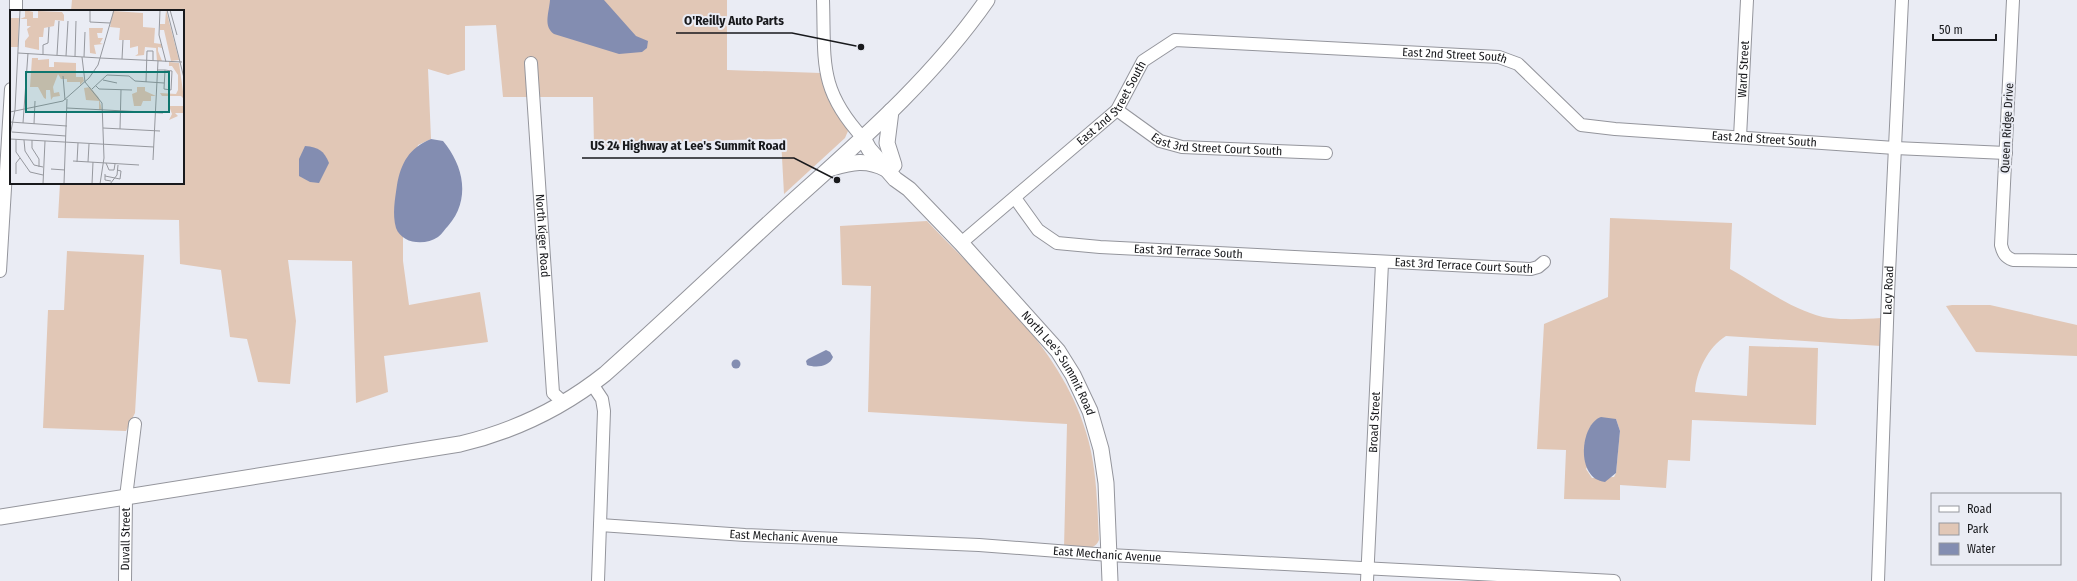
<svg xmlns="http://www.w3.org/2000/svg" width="2077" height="581" viewBox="0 0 2077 581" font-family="'Fira Sans Condensed',sans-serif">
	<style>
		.green { fill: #e1c7b6; fill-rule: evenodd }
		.water { fill: #838db1 }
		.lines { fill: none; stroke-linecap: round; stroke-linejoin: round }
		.minor-casing { stroke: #94959c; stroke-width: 14 }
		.major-casing { stroke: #94959c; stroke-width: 17 }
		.minor { stroke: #fff; stroke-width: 12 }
		.major { stroke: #fff; stroke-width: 15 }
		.labels { text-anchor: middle; stroke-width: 4; stroke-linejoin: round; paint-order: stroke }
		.street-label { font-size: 12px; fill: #18191c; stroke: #eaecf4 }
		.inset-road { fill: none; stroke: #96989e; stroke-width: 1 }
		.view { fill: #0f766e; fill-opacity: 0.15; stroke: #0f766e; stroke-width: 2 }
		.inset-edge { fill: none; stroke: #18191c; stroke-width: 2 }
		.leader { fill: none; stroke: #18191c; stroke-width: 1.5 }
		.callout-dot { fill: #18191c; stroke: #eaecf4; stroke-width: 1.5 }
		.callout-label { font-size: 13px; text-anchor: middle; font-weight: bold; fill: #18191c; stroke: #eaecf4; stroke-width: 4; stroke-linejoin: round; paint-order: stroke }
	</style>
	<rect width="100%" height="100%" fill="#eaecf4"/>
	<g class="green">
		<polygon points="72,0 727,0 727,70 821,73 828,99 848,131 845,138 784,194 781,139 731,140 594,147 593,97 503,97 496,25 465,26 465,70 448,75 428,69 431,139 418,145 397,228 403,237 403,261 409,305 480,292 488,342 384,356 388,392 356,403 352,261 288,260 296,321 290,384 258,382 247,339 230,337 221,270 180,264 179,220 58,218 60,183 183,183 183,11 71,11"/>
		<path d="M1610,218L1732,223L1730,269C1759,285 1796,313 1829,318C1847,320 1864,319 1881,318V346L1726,336C1708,347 1696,372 1695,392L1747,396L1749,346L1818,348L1816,425L1692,420L1690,461L1668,460L1666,488L1620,485V500L1564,499L1566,450L1537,449L1544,324L1608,297ZM1616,419L1620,431L1616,473L1614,477L1592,478L1586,469Z"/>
		<path d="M927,221C986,283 1061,348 1086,432C1097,467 1097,503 1099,540C1094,553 1076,548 1064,548L1067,424L868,412L871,286L842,285L840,226Z"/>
		<polygon points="67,251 144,255 135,413 126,431 43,428 48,310 64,310"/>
		<polygon points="1952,305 1990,305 2077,325 2077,356 1976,352 1946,306"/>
	</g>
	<g class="water">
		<path d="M550,0H604L636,36L648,41L647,48L642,52L619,54L554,34C543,26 549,13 550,0Z"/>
		<path d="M431,139L443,141C464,166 471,200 448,226C445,229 442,234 438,237C425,246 402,244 396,228C392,214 395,199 397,185C401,163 409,148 431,139Z"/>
		<path d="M305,146C319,147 324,151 329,163L319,183L310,182L299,176V159Z"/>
		<path d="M826,350L830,352L833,357C829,367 816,368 807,365L806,361L808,359Z"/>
		<circle cx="736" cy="364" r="4.5"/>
		<path d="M1601,417L1616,419L1620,431L1616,473L1605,482C1575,479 1580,424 1601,417Z"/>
	</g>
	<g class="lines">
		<g class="minor-casing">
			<g id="minor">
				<path d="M823,0C825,62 818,89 863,138"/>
				<path d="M2013,0L2001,245C2003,253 2005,257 2013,260L2077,261"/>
				<polyline points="16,11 16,0"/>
				<path id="s1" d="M531,63L553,393L564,403"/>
				<path id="s2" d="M1117,110L1160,141L1182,147L1326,153"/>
				<path id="s3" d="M1740,137L1747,0"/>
				<path id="s4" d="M1015,198L1038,230L1057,243L1100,247L1531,269L1538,267L1544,262"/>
				<path id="s5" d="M961,243L1117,110L1143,61L1175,40L1499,57L1518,64L1581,125L1615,129L1895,148L2006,153"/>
				<polyline points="0,271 11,89"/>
				<polyline points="592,384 602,399 604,411 598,581"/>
				<path id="s6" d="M600,525L745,535L979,545L1109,555L1614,581"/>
				<path id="s7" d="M125,581L126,497L135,424"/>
				<path id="s8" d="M1367,581L1382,263"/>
				<path id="s9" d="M1878,581L1888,294L1902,0"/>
			</g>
		</g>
		<g class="major-casing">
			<g id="major">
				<polyline points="891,111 887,143 894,165"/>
				<path id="s10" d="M863,138L869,149L895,179L909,189L961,243L1058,351L1073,375L1090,411L1101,449L1106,483L1110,581"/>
				<path d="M832,168C852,162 867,159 886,169"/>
				<path d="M0,517L460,444C515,431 561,409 605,374C665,321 722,266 781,212C854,146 930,82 987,0"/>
			</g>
		</g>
		<use href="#minor" class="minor"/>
		<use href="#major" class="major"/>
	</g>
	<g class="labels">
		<g class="street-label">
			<text dy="4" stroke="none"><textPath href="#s5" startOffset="579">East 2nd Street South</textPath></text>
			<text dy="4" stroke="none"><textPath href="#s3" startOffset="68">Ward Street</textPath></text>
			<text dy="4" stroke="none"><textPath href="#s5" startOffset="207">East 2nd Street South</textPath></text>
			<text transform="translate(2007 128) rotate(-87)" y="4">Queen Ridge Drive</text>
			<text dy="4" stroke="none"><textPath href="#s5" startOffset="915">East 2nd Street South</textPath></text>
			<text dy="4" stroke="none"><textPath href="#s2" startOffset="110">East 3rd Street Court South</textPath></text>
			<text dy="4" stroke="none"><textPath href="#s1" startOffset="173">North Kiger Road</textPath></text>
			<text dy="4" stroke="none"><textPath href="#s4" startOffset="194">East 3rd Terrace South</textPath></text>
			<text dy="4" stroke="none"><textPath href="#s4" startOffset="470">East 3rd Terrace Court South</textPath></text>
			<text dy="4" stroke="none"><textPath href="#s9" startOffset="291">Lacy Road</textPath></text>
			<text dy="4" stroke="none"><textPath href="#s10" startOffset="300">North Lee's Summit Road</textPath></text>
			<text dy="4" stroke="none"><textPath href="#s8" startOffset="159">Broad Street</textPath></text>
			<text dy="4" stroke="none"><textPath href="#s6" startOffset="184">East Mechanic Avenue</textPath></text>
			<text dy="4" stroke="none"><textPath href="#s7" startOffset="42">Duvall Street</textPath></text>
			<text dy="4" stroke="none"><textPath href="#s6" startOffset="508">East Mechanic Avenue</textPath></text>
		</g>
	</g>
	<g transform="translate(10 10)">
		<rect width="174" height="174" fill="#eaecf4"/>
		<path d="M15,0L23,2V8H28V1L52,2L54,5V11L45,10L44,16L34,18L33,27H29V40L15,37V31L19,26L17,19L21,16H17V9H10L15,7ZM156,0L169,50L161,51L154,20H150V14H155ZM103,1L133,3V17L145,18L144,33L151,34L152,38L148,37V41L152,51H147L146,38L135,37L134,45L125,46L128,44V36L120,38V30H109L110,18L100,17ZM0,8H9L8,37H0ZM79,18H93L92,23H87L88,28H93L90,33L93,34L84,35L86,44L80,43ZM22,48H28V50L39,49V57H44V52L66,53V67H73L74,71L70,75V72H57V69H51L48,64L43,77L44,83L49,82L50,86L43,87L41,90L40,80H36V89L34,88L28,77H20ZM159,52L169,53L174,89L171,86H152L150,83L166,84L168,80V65L162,56H159ZM80,77L89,88L92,100H89V91L76,90L74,78ZM127,77H135V81L146,86H141V91H133L131,96H124L122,84L127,82ZM159,96H174V103H165L168,106L159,110L162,104Z" fill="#e1c7b6"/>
		<path class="inset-road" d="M80,0V12L100,13M150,0L149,25L156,52M157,0L174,68M160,0L167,25M8,43L90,48M33,44V35L38,33L39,17M47,45L49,11M56,46L58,11M65,46L66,11M72,47L75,72M74,47L75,22M90,48L172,52M112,49L113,30M147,60H155L162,61L161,80L154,79L155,60M53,66L55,90M93,70L107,73M75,72L92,93L94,148L90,174M136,72L137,41H143V51M86,76L89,79L122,80M82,79L97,65L119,66L125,71L154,73M57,98L153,103M0,102L53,91L79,68L88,55L104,0M0,112L57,116M13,113L18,43M24,114L25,91M93,118L150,121M110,119L111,80M2,122L56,126M0,126L5,100L10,0M0,129L144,137M6,129V142L20,162L33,165M14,130L15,141L24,155L33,157M22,130V138L29,149V157M143,150L148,51M63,151L129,155M67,152L68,133M78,152L79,134M96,153L99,160H104L105,154M41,159L55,160M6,164V153L10,148M95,164V170L101,171M95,166L110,169L111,161L107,160M33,174L35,131M54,174L57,89M82,174L83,152M100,174L107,165L108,155"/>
		<path class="view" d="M16,62H159V102H16Z"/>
		<rect width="174" height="174" class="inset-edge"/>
	</g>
	<path class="leader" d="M861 47L792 33H676M837 180L794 158H582"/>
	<g class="callout-dot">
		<circle cx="861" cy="47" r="4"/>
		<circle cx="837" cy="180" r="4"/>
	</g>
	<g class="callout-label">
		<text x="734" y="25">O'Reilly Auto Parts</text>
		<text x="688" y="150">US 24 Highway at Lee's Summit Road</text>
	</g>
	<rect x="1931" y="493" width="130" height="72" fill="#eaecf4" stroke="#96989e"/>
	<rect x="1939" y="506" width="20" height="6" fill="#ffffff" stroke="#96989e"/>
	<text x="1967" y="513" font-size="12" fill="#18191c">Road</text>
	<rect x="1939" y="523" width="20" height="12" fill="#e1c7b6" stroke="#96989e"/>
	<text x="1967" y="533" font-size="12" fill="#18191c">Park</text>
	<rect x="1939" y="543" width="20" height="12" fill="#838db1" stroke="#96989e"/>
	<text x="1967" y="553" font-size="12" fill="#18191c">Water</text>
	<path d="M1933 34v6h63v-6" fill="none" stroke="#18191c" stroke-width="2"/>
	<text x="1939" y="34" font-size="12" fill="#18191c" stroke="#eaecf4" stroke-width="3" paint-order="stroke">50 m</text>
</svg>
